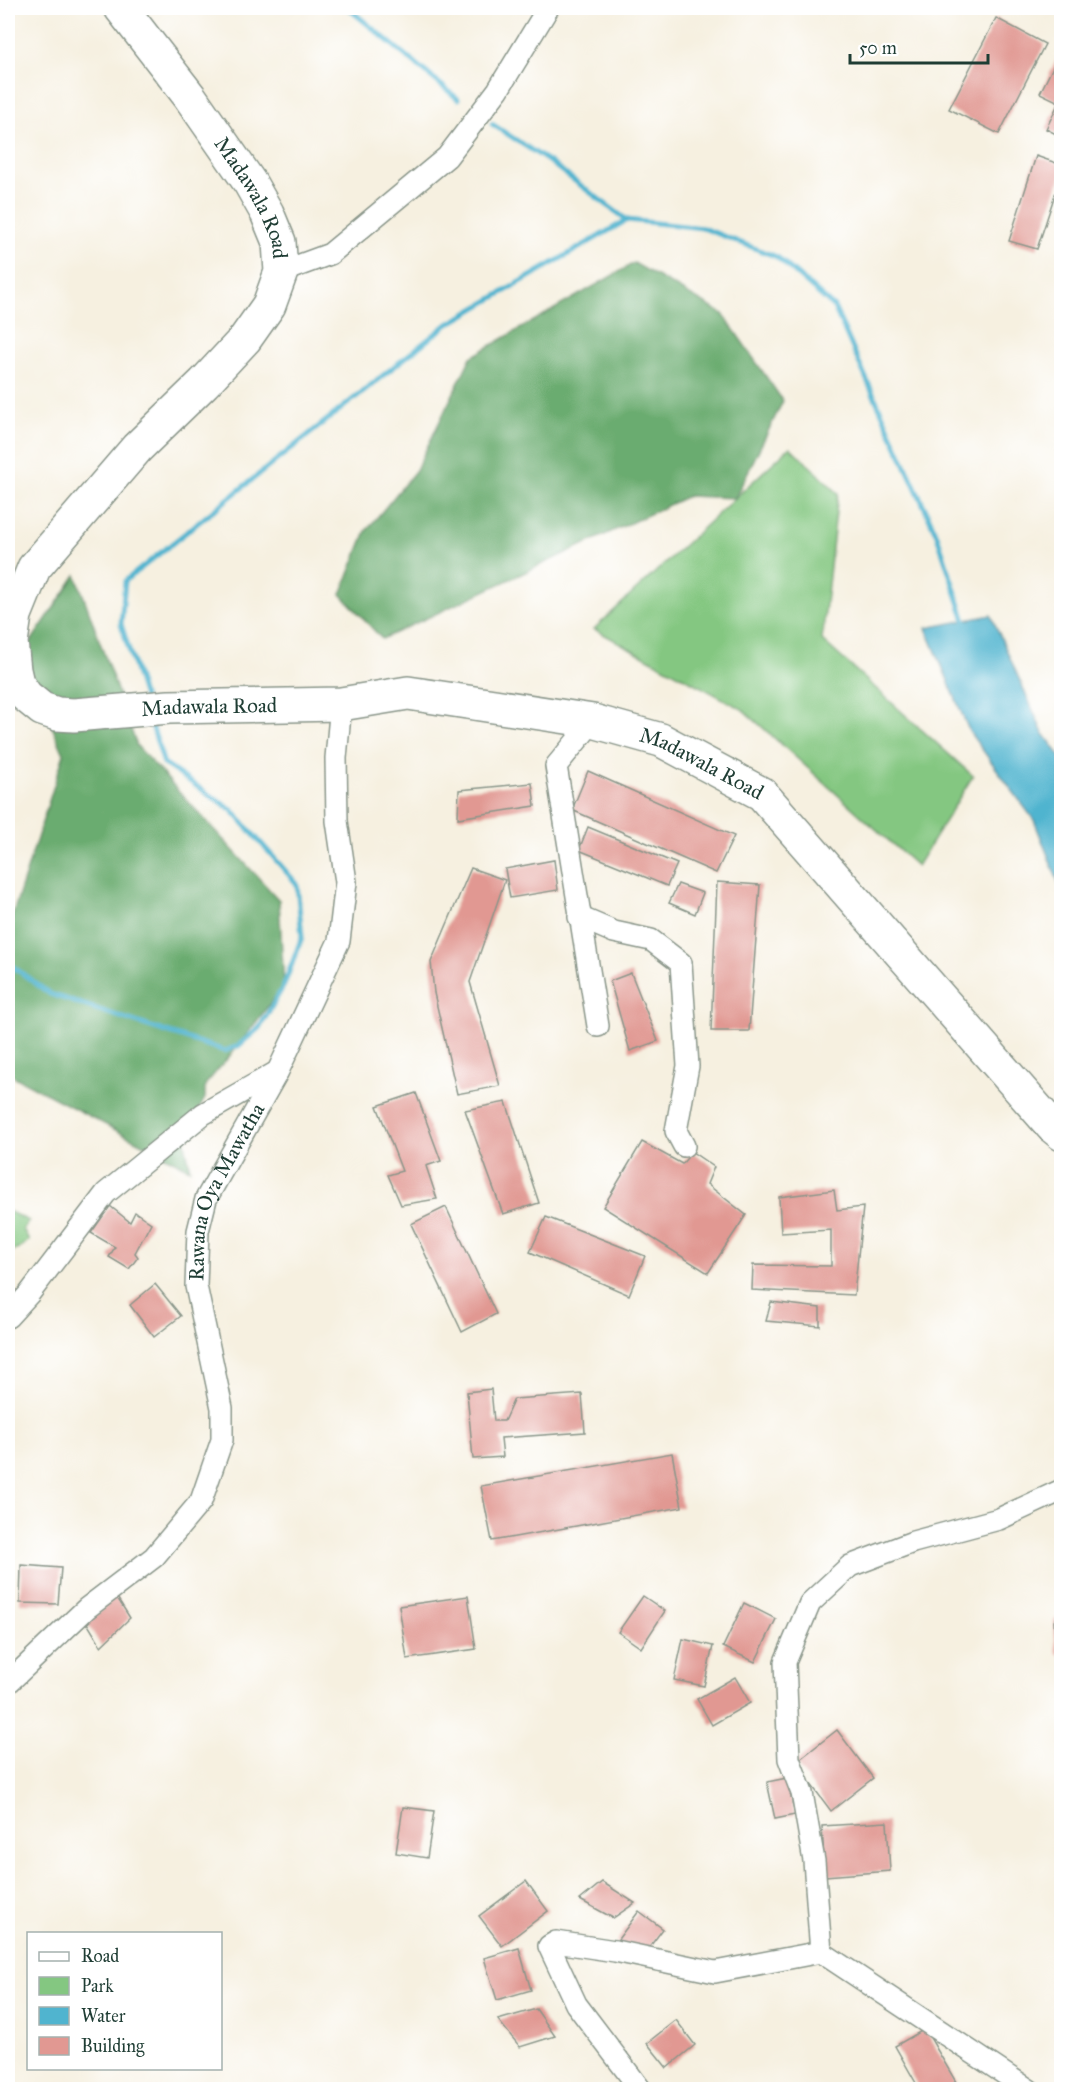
<svg xmlns="http://www.w3.org/2000/svg" width="1069" height="2097" viewBox="0 0 1069 2097" font-family="'IM FELL Great Primer',serif">
	<style>
		.green { fill: #84c781; stroke: #52825a; stroke-width: 1.5 }
		.forest { fill: #6bac6f; stroke: #457452; stroke-width: 1.5 }
		.water { fill: #50b4cf; stroke: #387882; stroke-width: 1.5 }
		.lines { fill: none; stroke-linecap: round; stroke-linejoin: round }
		.stream { stroke: #50b4cf; stroke-width: 5 }
		.building { fill: #e19892 }
		.street-casing { stroke: #8a968a; stroke-width: 24 }
		.primary-casing { stroke: #8a968a; stroke-width: 36 }
		.street { stroke: #fff; stroke-width: 21 }
		.primary { stroke: #fff; stroke-width: 33 }
		.labels { text-anchor: middle; stroke-width: 4.5; stroke-linejoin: round; paint-order: stroke }
		.street-label { font-size: 21px; fill: #1f3d34; stroke: #fff }
	</style>
	<rect width="100%" height="100%" fill="#fff"/>
	<filter id="ink" filterUnits="userSpaceOnUse"><feTurbulence type="fractalNoise" baseFrequency=".0167" numOctaves="2"/><feDisplacementMap in="SourceGraphic" scale="12" xChannelSelector="R" yChannelSelector="G"/><feConvolveMatrix kernelMatrix="1 2 1 2 8 2 1 2 1" color-interpolation-filters="sRGB"/></filter>
	<filter id="wash" filterUnits="userSpaceOnUse"><feTurbulence type="fractalNoise" baseFrequency=".008" numOctaves="4" result="noise"/><feDisplacementMap in="SourceGraphic" scale="24" xChannelSelector="R" yChannelSelector="G"/><feGaussianBlur stdDeviation="1.35" result="paint"/><feColorMatrix in="noise" values="0 0 0 0 0 0 0 0 0 0 0 0 0 0 0 0 0 1.4 0 .05"/><feComposite in="paint" operator="in"/></filter>
	<g filter="url(#wash)">
		<rect width="100%" height="100%" fill="#f6f0e0"/>
		<g class="green">
			<polygon points="790,447 838,493 822,640 973,776 917,866 742,709 594,629"/>
			<polygon points="8,1211 29,1221 23,1229 29,1240 19,1249 8,1252"/>
		</g>
		<g class="forest">
			<polygon points="634,263 723,314 783,401 735,498 688,496 382,639 341,594 366,531 416,470 471,357"/>
			<polygon points="76,575 137,746 279,900 284,985 238,1046 205,1085 205,1098 184,1137 190,1169 9,1074 8,929 64,754 21,656"/>
		</g>
		<polygon class="water" points="991,615 1042,731 1061,757 1061,889 1034,820 970,733 926,628"/>
		<g class="lines">
			<g class="stream">
				<polyline points="348,8 458,99"/>
				<polyline points="492,124 548,161 627,220"/>
				<polyline points="144,698 121,624 125,581 445,326 627,220 703,228 777,257 834,307 937,535 967,627"/>
				<polyline points="8,963 50,994 225,1051 238,1046 260,1027 284,985 302,937 297,884 232,810 164,764 150,719"/>
			</g>
		</g>
		<g id="blocks">
			<g class="building">
				<polygon points="996,18 1045,44 999,134 949,109"/>
				<polygon points="1062,49 1062,137 1046,129 1059,102 1040,93"/>
				<polygon points="1036,156 1062,165 1062,173 1037,249 1009,241"/>
				<polygon points="588,771 734,836 716,873 572,810"/>
				<polygon points="532,783 535,806 458,818 459,790"/>
				<polygon points="588,827 677,864 667,886 579,850"/>
				<polygon points="554,860 558,890 510,898 505,869"/>
				<polygon points="471,868 505,880 470,982 500,1086 457,1094 434,993 431,962"/>
				<polygon points="717,882 760,885 749,1031 711,1031"/>
				<polygon points="678,884 703,893 695,914 669,903"/>
				<polygon points="631,973 658,1041 630,1051 610,981"/>
				<polygon points="416,1093 441,1161 426,1166 437,1199 401,1205 388,1175 402,1171 377,1106"/>
				<polygon points="506,1102 539,1203 503,1214 465,1110"/>
				<polygon points="642,1142 682,1164 692,1152 714,1167 707,1184 746,1215 708,1273 603,1207"/>
				<polygon points="834,1190 837,1210 863,1207 854,1295 752,1290 753,1265 831,1266 831,1230 781,1233 779,1197"/>
				<polygon points="110,1206 130,1222 135,1212 151,1223 135,1253 138,1257 129,1269 109,1257 115,1247 91,1233"/>
				<polygon points="446,1207 496,1314 462,1332 411,1224"/>
				<polygon points="546,1217 645,1256 629,1295 530,1252"/>
				<polygon points="155,1284 181,1316 154,1337 130,1305"/>
				<polygon points="771,1302 820,1308 820,1326 766,1321"/>
				<polygon points="491,1389 494,1421 504,1421 514,1399 582,1394 585,1432 501,1438 503,1457 473,1459 467,1392"/>
				<polygon points="672,1453 682,1507 492,1541 481,1486"/>
				<polygon points="21,1565 61,1568 58,1604 20,1603"/>
				<polygon points="116,1596 130,1618 101,1646 87,1623"/>
				<polygon points="468,1596 476,1649 407,1659 399,1606"/>
				<polygon points="643,1596 665,1611 641,1648 618,1632"/>
				<polygon points="744,1603 776,1619 755,1662 723,1647"/>
				<polygon points="1062,1613 1062,1657 1056,1652 1054,1621"/>
				<polygon points="683,1639 713,1646 704,1686 674,1680"/>
				<polygon points="735,1677 750,1703 712,1725 697,1699"/>
				<polygon points="837,1730 873,1778 831,1811 795,1763"/>
				<polygon points="787,1778 795,1815 775,1819 767,1782"/>
				<polygon points="403,1807 434,1811 427,1858 396,1853"/>
				<polygon points="887,1822 890,1871 825,1876 822,1826"/>
				<polygon points="526,1881 548,1911 502,1946 479,1916"/>
				<polygon points="602,1882 635,1903 613,1918 580,1900"/>
				<polygon points="639,1911 663,1929 645,1953 616,1942"/>
				<polygon points="519,1948 531,1990 497,2000 484,1958"/>
				<polygon points="536,2009 555,2036 520,2047 498,2020"/>
				<polygon points="676,2020 695,2045 667,2068 647,2043"/>
				<polygon points="925,2029 956,2082 943,2090 920,2090 895,2046"/>
			</g>
		</g>
	</g>
	<g filter="url(#ink)">
		<use href="#blocks" fill-opacity="0" stroke="#8a968a" stroke-width="1.5"/>
		<g class="lines">
			<g class="street-casing">
				<g id="street">
					<polyline points="281,272 330,254 447,157 498,90 548,8"/>
					<polyline points="593,721 556,766 598,1026"/>
					<polyline points="579,917 614,932 651,940 681,963 688,1066 676,1131 684,1146"/>
					<polyline points="8,1317 29,1294 106,1193 203,1114 277,1072"/>
					<path id="s1" d="M8,1683L87,1608L154,1557L201,1501L222,1440V1408L196,1286L198,1231L206,1199L278,1071L339,941L346,882L337,821L336,758L341,704"/>
					<polyline points="821,1952 814,1861 802,1793 789,1759 785,1662 810,1603 850,1566 913,1542 999,1519 1062,1490"/>
					<polyline points="641,2090 576,2004 549,1946 556,1942 615,1951 715,1972 821,1952 1029,2090"/>
				</g>
			</g>
			<g class="primary-casing">
				<g id="primary">
					<path id="s2" d="M121,8L190,97L250,183L267,213L279,242L281,272L269,305L245,339L204,383L137,448L34,568L15,615L11,642L14,670L17,683L26,696L42,709L57,714L74,715L169,707L341,704L408,693L593,721L661,740L762,794L1052,1126L1062,1134"/>
				</g>
			</g>
			<use href="#street" class="street"/>
			<use href="#primary" class="primary"/>
		</g>
	</g>
	<g class="labels">
		<g class="street-label">
			<text dy="7" stroke="none"><textPath href="#s2" startOffset="232">Madawala Road</textPath></text>
			<text dy="7" stroke="none"><textPath href="#s2" startOffset="1026">Madawala Road</textPath></text>
			<text dy="7" stroke="none"><textPath href="#s2" startOffset="1530">Madawala Road</textPath></text>
			<text dy="7" stroke="none"><textPath href="#s1" startOffset="588">Rawana Oya Mawatha</textPath></text>
		</g>
	</g>
	<rect width="1069" height="2097" fill="none" stroke="#fff" stroke-width="30"/>
	<rect x="27" y="1932" width="195" height="138" fill="#ffffff" stroke="#a5b1ae" stroke-width="1.5"/>
	<rect x="39" y="1952" width="30" height="9" fill="#ffffff" stroke="#a5b1ae" stroke-width="1.5"/>
	<text x="81" y="1962" font-size="18" fill="#1f3d34">Road</text>
	<rect x="39" y="1977" width="30" height="18" fill="#84c781" stroke="#a5b1ae" stroke-width="1.5"/>
	<text x="81" y="1992" font-size="18" fill="#1f3d34">Park</text>
	<rect x="39" y="2007" width="30" height="18" fill="#50b4cf" stroke="#a5b1ae" stroke-width="1.5"/>
	<text x="81" y="2022" font-size="18" fill="#1f3d34">Water</text>
	<rect x="39" y="2037" width="30" height="18" fill="#e19892" stroke="#a5b1ae" stroke-width="1.5"/>
	<text x="81" y="2052" font-size="18" fill="#1f3d34">Building</text>
	<path d="M850 54v9h138v-9" fill="none" stroke="#1f3d34" stroke-width="3"/>
	<text x="859" y="54" font-size="18" fill="#1f3d34" stroke="#ffffff" stroke-width="4.5" paint-order="stroke">50 m</text>
</svg>
